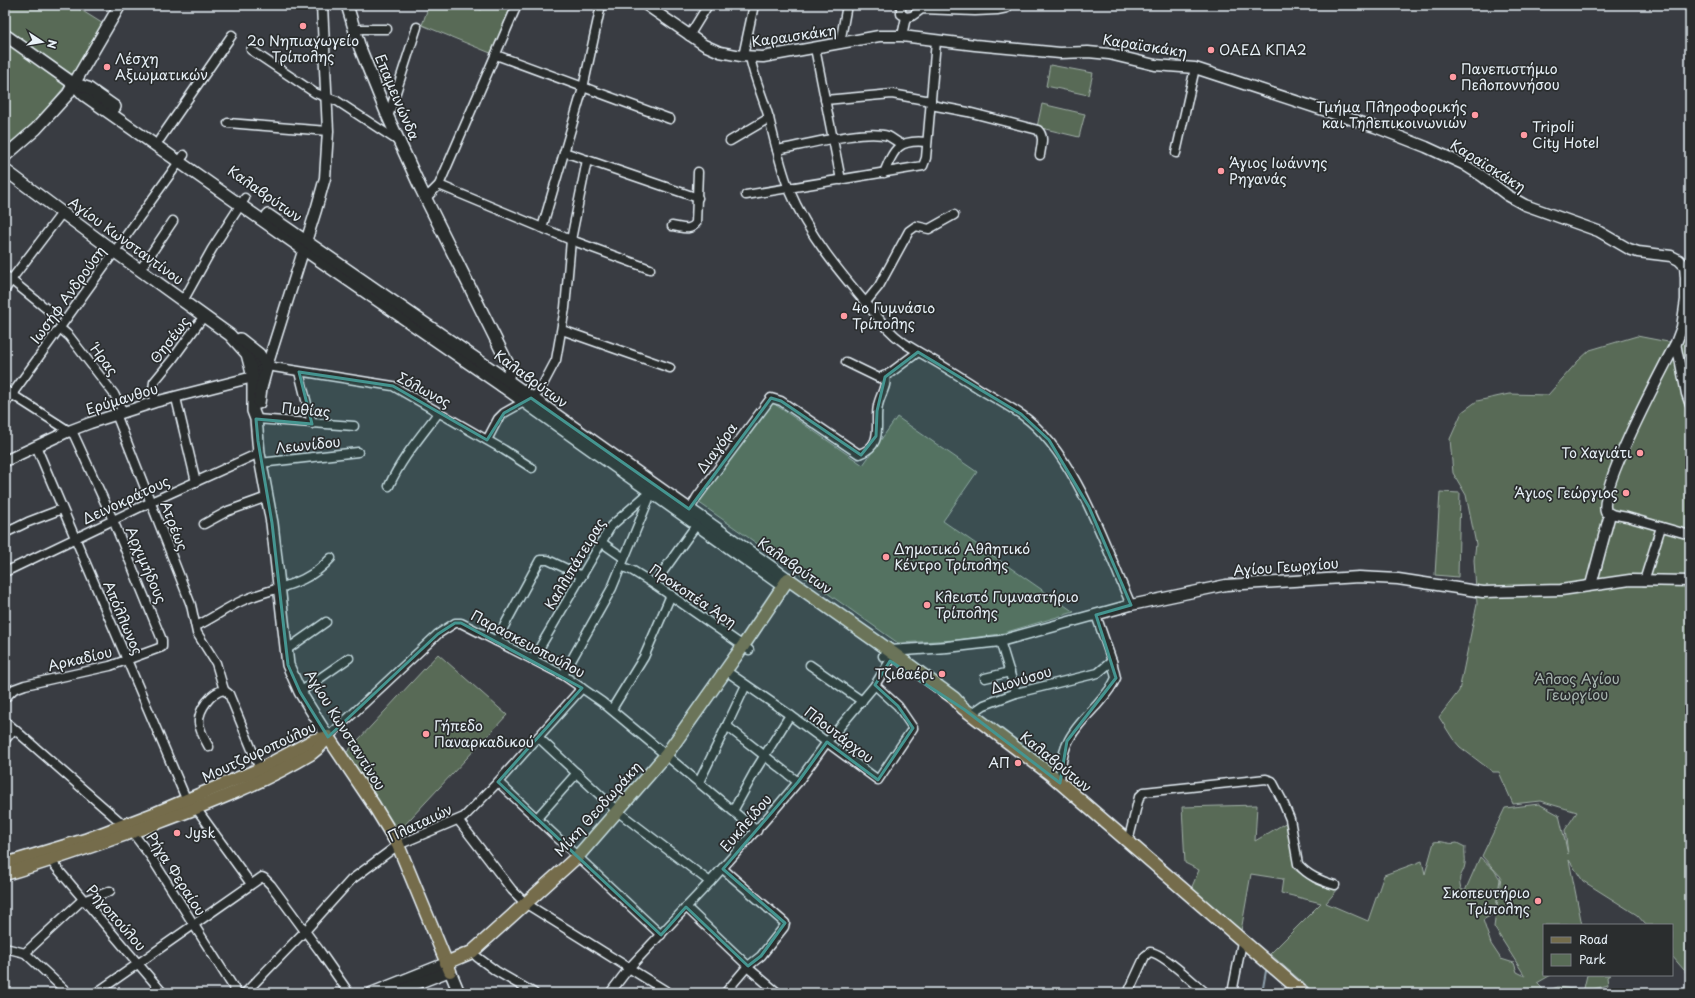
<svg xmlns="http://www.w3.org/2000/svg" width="1695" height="998" viewBox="0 0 1695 998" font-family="'Playpen Sans',sans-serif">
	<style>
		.green { fill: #586b56; stroke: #a0aea7 }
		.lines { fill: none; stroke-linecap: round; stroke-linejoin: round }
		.stream { stroke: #8e9fab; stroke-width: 2 }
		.minor-casing { stroke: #e8f1f8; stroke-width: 11 }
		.tertiary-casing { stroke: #e8f1f8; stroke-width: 13 }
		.secondary-casing { stroke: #e8f1f8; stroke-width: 14 }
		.primary-casing { stroke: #e8f1f8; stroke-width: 15 }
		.minor { stroke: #2a2d2e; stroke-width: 8 }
		.tertiary { stroke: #2a2d2e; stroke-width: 10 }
		.secondary { stroke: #2a2d2e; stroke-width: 11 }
		.primary { stroke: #746c4b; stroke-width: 12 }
		.marked { fill: #459590; fill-opacity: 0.2; stroke: #459590; stroke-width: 3; stroke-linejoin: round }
		.poi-dot { fill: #ff9aa2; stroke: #2a2d2e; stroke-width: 1.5 }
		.labels { text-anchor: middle; stroke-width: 3.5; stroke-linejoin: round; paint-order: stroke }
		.street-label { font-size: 14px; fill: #e8f1f8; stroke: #2a2d2e }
		.poi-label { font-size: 14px; fill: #e8f1f8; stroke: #2a2d2e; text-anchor: start }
		.park-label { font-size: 14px; fill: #a7b5af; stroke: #2a2d2e }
	</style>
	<rect width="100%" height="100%" fill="#393c42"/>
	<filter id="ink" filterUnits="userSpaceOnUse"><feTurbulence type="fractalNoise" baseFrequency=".025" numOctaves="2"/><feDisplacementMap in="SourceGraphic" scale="8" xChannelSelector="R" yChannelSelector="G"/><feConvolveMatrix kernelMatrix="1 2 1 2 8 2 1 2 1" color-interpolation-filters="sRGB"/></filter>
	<g filter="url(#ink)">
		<g class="green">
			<polygon points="5,5 73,5 105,25 73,75 5,27"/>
			<polygon points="429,5 470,5 481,10 483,5 514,5 493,54 422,25"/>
			<polygon points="5,42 65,86 39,118 5,152"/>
			<polygon points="1050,65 1093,73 1088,95 1046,86"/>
			<polygon points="1042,104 1085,114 1079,137 1037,127"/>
			<path d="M1637,336L1668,342L1690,336V977L1672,956V925H1646L1637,915L1583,881L1569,860L1582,925H1544V975H1551L1537,983L1545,991L1558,987L1581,990L1584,988L1587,975H1610L1607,977L1608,985L1594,989L1590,993H1315L1270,954L1321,903L1281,893L1283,879L1251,874L1241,931L1191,889L1199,870L1185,863L1182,807L1257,805L1255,841L1287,822L1290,836L1294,869L1314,883L1338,889L1326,903L1368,921L1384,875L1422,861L1425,874L1434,842C1443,840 1448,845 1457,843L1465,847C1464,853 1466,858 1465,864C1463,877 1457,873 1461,889L1465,891L1480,857L1494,870L1500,879L1496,907L1493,914L1483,920L1491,944L1501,959L1514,963L1517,972L1525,976L1494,927L1501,877L1482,856L1505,808L1539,804L1559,815L1568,854L1565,830L1577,812L1540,801L1513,804L1499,772H1493L1460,747L1453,739L1439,717L1459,691L1477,604L1474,560L1476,544L1466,495L1453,473L1450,439L1462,412L1477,401L1509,394L1548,395L1578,361L1590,350Z"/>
			<polygon points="770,401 863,465 897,417 977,472 943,521 1074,612 1000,634 957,640 898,643 698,502"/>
			<polygon points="1440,492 1460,493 1458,577 1435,575"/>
			<polygon points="438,654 507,715 398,832 346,753"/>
		</g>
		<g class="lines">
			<polyline class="stream" points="1262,993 1266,971"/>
			<g class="minor-casing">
				<g id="minor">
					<polyline points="901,5 901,14 906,17"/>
					<polyline points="906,17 912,16 922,9 975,11 997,10 1007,8"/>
					<polyline points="354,29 387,29"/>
					<polyline points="689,36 708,5"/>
					<polyline points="902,36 906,17"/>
					<polyline points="840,43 847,5"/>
					<polyline points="815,48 841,180"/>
					<polyline points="251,50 315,93 337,101 398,141"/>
					<polyline points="496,55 670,119"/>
					<polyline points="743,56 754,5"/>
					<path d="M750,57C754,78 763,97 769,118C775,142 780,166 789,189C811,242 850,284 887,328C901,343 914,349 931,359C950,370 967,381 986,393C998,400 1010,407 1022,415C1075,453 1105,546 1131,605"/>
					<polyline points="825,100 892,94 931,101"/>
					<path d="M931,105L968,112L1038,130C1045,137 1041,146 1040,155"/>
					<polyline points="388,117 417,27"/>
					<polyline points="228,123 328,131"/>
					<polyline points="160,139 232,35"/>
					<polyline points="730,141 769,118"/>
					<path d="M777,150C804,145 864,129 888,136C892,138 897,142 901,144"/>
					<polyline points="564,152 698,198"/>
					<polyline points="1176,153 1195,68"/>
					<path d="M884,173C894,148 899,139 927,142"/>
					<polyline points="439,185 571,240 650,269"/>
					<polyline points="746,195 923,166 926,158 936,41"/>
					<polyline points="426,198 439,185 517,5"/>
					<path d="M672,226C681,227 690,232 696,223L698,172"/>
					<polyline points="542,228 583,88 601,5"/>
					<polyline points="140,270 173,221"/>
					<polyline points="5,275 48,310"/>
					<polyline points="5,290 11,280 62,213"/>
					<polyline points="183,301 212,249 245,198"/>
					<polyline points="866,302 879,286 909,231 916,226 929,229 954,215"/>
					<polyline points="61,329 69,336 114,394 123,412"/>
					<polyline points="562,330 670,368"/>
					<polyline points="1676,343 1686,394 1690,405"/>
					<polyline points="846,362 879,378 890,373 918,352"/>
					<polyline points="267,366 393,386 504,450 532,468"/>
					<polyline points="299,372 312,424"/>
					<polyline points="5,390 69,431 74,435 113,520 162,640 162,647 110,666 25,685 14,689 5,698"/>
					<polyline points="176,398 196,482"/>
					<polyline points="155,402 153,390 154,382 172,360 204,316"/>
					<polyline points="5,404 184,155"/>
					<polyline points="116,414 191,605 197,633 216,663 224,690"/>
					<polyline points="256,419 354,426"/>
					<polyline points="487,440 498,419 504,413 531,398 539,392 556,360 565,308 571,240 587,160"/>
					<polyline points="36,446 187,801 196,808 251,884"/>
					<polyline points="260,463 358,452"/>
					<path d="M389,486C401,459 421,436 439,412"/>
					<path d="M687,514L697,497L771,398L781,401L859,454C885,445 874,424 878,406C879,397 888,385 885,377"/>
					<polyline points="1610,514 1627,517 1690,535"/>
					<polyline points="204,524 228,511 267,497"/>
					<polyline points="5,533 28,522 62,509"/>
					<polyline points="601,542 624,558"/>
					<polyline points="621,566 633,571 654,584 749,650"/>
					<polyline points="5,572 151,502 259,453"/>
					<polyline points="1644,581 1661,527"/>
					<polyline points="654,584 697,524"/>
					<path d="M196,626C212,619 227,607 244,600C276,586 305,587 331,558"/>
					<polyline points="496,641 540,560 548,560 582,576"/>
					<polyline points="1000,641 1016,693"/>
					<polyline points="286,650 326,622"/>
					<polyline points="533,659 611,526 650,492"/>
					<polyline points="810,665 862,701"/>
					<polyline points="563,675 612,588 653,489"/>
					<polyline points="732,675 790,715 878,780 913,728 898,706 875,685"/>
					<polyline points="985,678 1010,672"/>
					<polyline points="746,685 728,723 728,727 798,782"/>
					<polyline points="300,692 349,658"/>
					<polyline points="612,709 644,657 671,595"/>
					<polyline points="971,714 984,705 1016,693 1098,673 1112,661"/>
					<polyline points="5,721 132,832 151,857 237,993"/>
					<polyline points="328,737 438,634 455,623 461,623 563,675 602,702 757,831"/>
					<polyline points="538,737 617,811 710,882"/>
					<polyline points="5,740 14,729"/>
					<path d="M209,747C205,740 200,732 199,723C198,710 211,692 224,690L229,694L260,769"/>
					<polyline points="498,782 661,935"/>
					<polyline points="699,782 727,725"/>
					<path d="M1060,783C1061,743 1071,733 1097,705C1104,697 1112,688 1116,678L1112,661L1096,615"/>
					<polyline points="733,811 755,771 790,715"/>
					<polyline points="537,818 577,773"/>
					<polyline points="459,821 512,890 525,903 669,993"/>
					<path d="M1128,842L1139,797L1144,792L1266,779L1272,781L1282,800L1290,819L1298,864C1308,876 1321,881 1335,885"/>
					<polyline points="50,860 163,993"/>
					<polyline points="723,869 785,923 784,927 761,956 747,967 725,993"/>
					<polyline points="686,907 748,966"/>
					<polyline points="5,948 25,953 68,993"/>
					<polyline points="25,953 80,902 110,891"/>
					<polyline points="477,957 496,971 534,993"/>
					<polyline points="747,967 778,993"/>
					<polyline points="96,993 262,877 264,878 271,885 319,950 349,993"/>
					<polyline points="245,993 305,931 351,880 398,845 464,817 498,782 582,688"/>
					<polyline points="610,993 629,968 710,882 776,808 798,782 827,742 875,685 890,661"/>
					<path d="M1128,993L1145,956L1150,952C1163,953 1195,984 1206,993"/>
					<polyline points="1232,993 1242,942"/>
				</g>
			</g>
			<g class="tertiary-casing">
				<g id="tertiary">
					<path d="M646,5L704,45L720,52L741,56L763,57L879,36H902L975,45L1060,53L1088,52L1109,54L1155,65L1195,68L1247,85L1375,127L1426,147L1463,164L1482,176L1507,195L1525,205L1598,231L1629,249L1638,252L1671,256L1679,260L1685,266L1686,278V300L1682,327L1676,343C1663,368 1597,491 1606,512L1610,514L1591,585"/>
					<polyline points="245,350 257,364 267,366"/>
					<polyline points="267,366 316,210 325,178 328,131 322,5"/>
					<polyline points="5,461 69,431 90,423 155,402 253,377 267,366"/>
					<polyline points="884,656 887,652 890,651 947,647 1000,641 1131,605 1226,585 1359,577 1398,579 1483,592 1561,590 1630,580 1690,581"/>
					<polyline points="371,993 446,963"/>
					<polyline points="393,993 450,971"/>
				</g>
			</g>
			<g class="secondary-casing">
				<g id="secondary">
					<polyline points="347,5 360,48 388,117 421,189 510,368 508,377 502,386"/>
					<polyline points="5,35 74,84 84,95 303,249 502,386 783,586"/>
					<polyline points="75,84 88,88 115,107"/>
					<polyline points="5,156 36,129 68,94 120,5"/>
					<polyline points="5,170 115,252 230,335 247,354 253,377 253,411 256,419 259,453 272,523 288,665 300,692 328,737"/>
					<polyline points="268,215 507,380 788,579"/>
					<polyline points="240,339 259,354 267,366 261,388 259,403"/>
					<polyline points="450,971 459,993"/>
				</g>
			</g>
			<g class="primary-casing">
				<g id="primary">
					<polyline points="328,737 373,804 398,845 450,971"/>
					<polyline points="5,864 85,840 156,813 260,769 314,740 328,737"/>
					<path d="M5,874C57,859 107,841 157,823C211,803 264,782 312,753L318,748L328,737"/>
					<polyline points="446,963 472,952 578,856 666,755 743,646 788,579 890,651 954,698 963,708 1050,774 1303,993"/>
				</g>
			</g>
			<use href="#minor" class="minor"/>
			<use href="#tertiary" class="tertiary"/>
			<use href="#secondary" class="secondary"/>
			<use href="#primary" class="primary"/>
		</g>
	</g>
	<path class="marked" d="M918,352L1021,414L1049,440L1089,507L1131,605L1096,615L1116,678L1067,741L1060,783L965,710L890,661L875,685L898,706L913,728L878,780L827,742L798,782L723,869L785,923L761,956L748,966L686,907L661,935L498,782L582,688L461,623H455L438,634L328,737L300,692L288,665L272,523L258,441L256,419L312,424L299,372L393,386L487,440L504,413L531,398L689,509L771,398L781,401L861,455L876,436L877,411L885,377Z"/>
	<g class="poi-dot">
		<circle cx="303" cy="26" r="4"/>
		<circle cx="1211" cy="50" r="4"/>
		<circle cx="107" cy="67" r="4"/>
		<circle cx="1453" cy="77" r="4"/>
		<circle cx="1475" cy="115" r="4"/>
		<circle cx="1524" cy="135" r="4"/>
		<circle cx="1221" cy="171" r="4"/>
		<circle cx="844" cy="316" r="4"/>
		<circle cx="1640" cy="453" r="4"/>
		<circle cx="1626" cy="493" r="4"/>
		<circle cx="886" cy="557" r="4"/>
		<circle cx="927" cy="605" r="4"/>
		<circle cx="942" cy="674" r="4"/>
		<circle cx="426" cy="734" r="4"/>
		<circle cx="1018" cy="763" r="4"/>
		<circle cx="177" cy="833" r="4"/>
		<circle cx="1538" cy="901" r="4"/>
	</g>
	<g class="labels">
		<g class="street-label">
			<text transform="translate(794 36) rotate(-8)" y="5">Καραισκάκη</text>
			<text transform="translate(1145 46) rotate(9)" y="5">Καραϊσκάκη</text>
			<text transform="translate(397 97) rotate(67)" y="5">Επαμεινώνδα</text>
			<text transform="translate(1488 166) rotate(32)" y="5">Καραϊσκάκη</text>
			<text transform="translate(265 194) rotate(35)" y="5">Καλαβρύτων</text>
			<text transform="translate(126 241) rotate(36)" y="5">Αγίου Κωνσταντίνου</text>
			<text transform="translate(68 295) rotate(-54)" y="5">Ιωσήφ Ανδρούση</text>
			<text transform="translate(170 340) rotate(-53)" y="5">Θησέως</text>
			<text transform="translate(104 360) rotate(53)" y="5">Ήρας</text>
			<text transform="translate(531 379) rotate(36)" y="5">Καλαβρύτων</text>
			<text transform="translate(424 390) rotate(28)" y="5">Σόλωνος</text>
			<text transform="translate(122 399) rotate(-17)" y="5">Ερύμανθου</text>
			<text transform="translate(306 410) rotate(5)" y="5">Πυθίας</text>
			<text transform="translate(308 445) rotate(-6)" y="5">Λεωνίδου</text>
			<text transform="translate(717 448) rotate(-54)" y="5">Διαγόρα</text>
			<text transform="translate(126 500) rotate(-25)" y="5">Δεινοκράτους</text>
			<text transform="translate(174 526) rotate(69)" y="5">Ατρέως</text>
			<text transform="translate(575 564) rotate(-59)" y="5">Καλλιπάτειρας</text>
			<text transform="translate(146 565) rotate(67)" y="5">Αρχιμήδους</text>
			<text transform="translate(795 566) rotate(35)" y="5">Καλαβρύτων</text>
			<text transform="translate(1286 567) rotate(-4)" y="5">Αγίου Γεωργίου</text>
			<text transform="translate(693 596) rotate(34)" y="5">Προκοπέα Άρη</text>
			<text transform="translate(123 618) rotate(67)" y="5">Απόλλωνος</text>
			<text transform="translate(528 644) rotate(28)" y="5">Παρασκευοπούλου</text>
			<text transform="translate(80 659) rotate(-13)" y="5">Αρκαδίου</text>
			<text transform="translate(1021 680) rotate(-17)" y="5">Διονύσου</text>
			<text transform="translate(345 730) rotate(58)" y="5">Αγίου Κωνσταντίνου</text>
			<text transform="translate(839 735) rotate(37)" y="5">Πλουτάρχου</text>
			<text transform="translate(259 752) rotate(-25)" y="5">Μουτζουροπούλου</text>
			<text transform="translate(1056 762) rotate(39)" y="5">Καλαβρύτων</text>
			<text transform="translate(598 809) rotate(-48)" y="5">Μίκη Θεοδωράκη</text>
			<text transform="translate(420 823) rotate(-25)" y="5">Πλαταιών</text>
			<text transform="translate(746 823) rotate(-49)" y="5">Ευκλείδου</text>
			<text transform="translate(176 874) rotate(57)" y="5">Ρήγα Φεραίου</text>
			<text transform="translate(116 918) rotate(49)" y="5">Ρηγοπούλου</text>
		</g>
		<g class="poi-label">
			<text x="303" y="46" text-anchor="middle">2ο Νηπιαγωγείο<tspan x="303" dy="16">Τρίπολης</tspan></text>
			<text x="1219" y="55">ΟΑΕΔ ΚΠΑ2</text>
			<text x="115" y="64">Λέσχη<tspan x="115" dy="16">Αξιωματικών</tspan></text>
			<text x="1461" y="74">Πανεπιστήμιο<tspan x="1461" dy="16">Πελοποννήσου</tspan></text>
			<text x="1467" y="112" text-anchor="end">Τμήμα Πληροφορικής<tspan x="1467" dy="16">και Τηλεπικοινωνιών</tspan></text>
			<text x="1532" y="132">Tripoli<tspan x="1532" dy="16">City Hotel</tspan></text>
			<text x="1229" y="168">Άγιος Ιωάννης<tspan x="1229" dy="16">Ρηγανάς</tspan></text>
			<text x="852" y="313">4ο Γυμνάσιο<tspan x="852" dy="16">Τρίπολης</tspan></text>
			<text x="1632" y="458" text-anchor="end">Το Χαγιάτι</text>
			<text x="1618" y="498" text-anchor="end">Άγιος Γεώργιος</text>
			<text x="894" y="554">Δημοτικό Αθλητικό<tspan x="894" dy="16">Κέντρο Τρίπολης</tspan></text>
			<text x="935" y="602">Κλειστό Γυμναστήριο<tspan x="935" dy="16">Τρίπολης</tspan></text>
			<text x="934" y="679" text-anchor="end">Τζιβαέρι</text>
			<text x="434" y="731">Γήπεδο<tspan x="434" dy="16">Παναρκαδικού</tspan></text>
			<text x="1010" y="768" text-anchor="end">ΑΠ</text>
			<text x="185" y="838">Jysk</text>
			<text x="1530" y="898" text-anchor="end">Σκοπευτήριο<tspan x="1530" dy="16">Τρίπολης</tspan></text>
		</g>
		<g class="park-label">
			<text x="1577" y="684">Άλσος Αγίου<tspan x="1577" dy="16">Γεωργίου</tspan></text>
		</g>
	</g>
	<rect width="1695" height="998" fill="none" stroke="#2a2d2e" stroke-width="20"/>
	<rect x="10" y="10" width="1675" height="978" fill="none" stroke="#e8f1f8" stroke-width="1.5" filter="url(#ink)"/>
	<rect x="1543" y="924" width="130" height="52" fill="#2a2d2e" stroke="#767b7f"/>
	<rect x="1551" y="937" width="20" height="6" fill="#746c4b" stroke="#767b7f"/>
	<text x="1579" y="944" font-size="12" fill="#e8f1f8">Road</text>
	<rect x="1551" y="954" width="20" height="12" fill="#586b56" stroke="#767b7f"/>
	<text x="1579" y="964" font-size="12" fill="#e8f1f8">Park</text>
	<g transform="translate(42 42) rotate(102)" stroke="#2a2d2e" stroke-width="3" paint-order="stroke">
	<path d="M0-3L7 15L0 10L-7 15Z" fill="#e8f1f8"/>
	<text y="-6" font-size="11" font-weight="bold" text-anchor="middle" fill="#e8f1f8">N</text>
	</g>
</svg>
